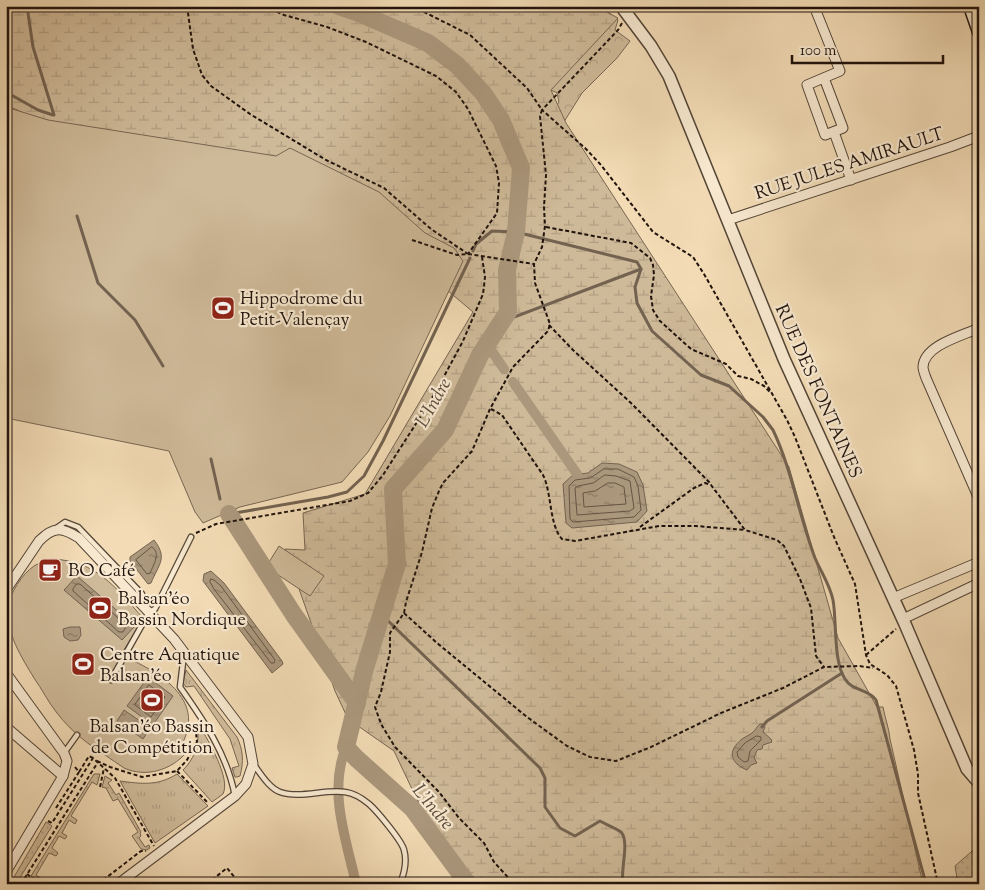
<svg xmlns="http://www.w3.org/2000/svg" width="985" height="890" viewBox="0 0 985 890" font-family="'Sorts Mill Goudy',serif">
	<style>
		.grass { fill: url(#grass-tufts); stroke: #776652 }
		.forest { fill: url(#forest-crowns); stroke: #776652 }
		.wetland { fill: url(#wetland-marsh); stroke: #776652 }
		.park { fill: #ceb998; stroke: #776652 }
		.garden { fill: url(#garden-dots); stroke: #776652 }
		.water { fill: url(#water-ripples); stroke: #736250 }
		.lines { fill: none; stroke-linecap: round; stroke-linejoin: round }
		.shore { stroke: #654; stroke-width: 1 }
		.stream { stroke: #736250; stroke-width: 3 }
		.canal { stroke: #ab977c; stroke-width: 10 }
		.river { stroke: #ab977c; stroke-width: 18 }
		.service-casing { stroke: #544537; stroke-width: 7 }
		.minor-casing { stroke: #544537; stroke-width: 11 }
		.tertiary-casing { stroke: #544537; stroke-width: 14 }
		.secondary-casing { stroke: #20130d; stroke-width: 15 }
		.path { stroke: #20130d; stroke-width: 2; stroke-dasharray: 4 2.5; stroke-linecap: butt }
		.service { stroke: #f7e8cf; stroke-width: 4.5 }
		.minor { stroke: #f7e8cf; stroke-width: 9 }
		.tertiary { stroke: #f7e8cf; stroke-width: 11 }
		.secondary { stroke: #f7e8cf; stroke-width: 12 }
		.labels { text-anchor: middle; stroke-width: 4.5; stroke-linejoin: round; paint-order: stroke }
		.street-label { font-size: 18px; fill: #20130d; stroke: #f7e8cf }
		.poi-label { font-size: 18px; fill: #20130d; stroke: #f7e8cf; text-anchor: start }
		.water-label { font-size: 19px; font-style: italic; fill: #5f4e3f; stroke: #f7e8cf }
	</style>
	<defs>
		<pattern id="grass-tufts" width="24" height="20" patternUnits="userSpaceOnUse" patternTransform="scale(1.25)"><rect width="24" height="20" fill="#ceb998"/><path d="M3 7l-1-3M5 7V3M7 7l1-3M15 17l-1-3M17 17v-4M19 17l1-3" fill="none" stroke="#b19e82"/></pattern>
		<pattern id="forest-crowns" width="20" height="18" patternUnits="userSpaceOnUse" patternTransform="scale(1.25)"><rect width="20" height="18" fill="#ceb998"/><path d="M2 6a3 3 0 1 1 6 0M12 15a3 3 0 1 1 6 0" fill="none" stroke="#b19e82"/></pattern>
		<pattern id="wetland-marsh" width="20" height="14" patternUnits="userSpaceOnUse" patternTransform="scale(1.25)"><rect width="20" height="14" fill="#ceb998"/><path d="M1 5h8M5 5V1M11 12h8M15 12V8" fill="none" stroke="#b19e82"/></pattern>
		<pattern id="garden-dots" width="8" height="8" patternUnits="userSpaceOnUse" patternTransform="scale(1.25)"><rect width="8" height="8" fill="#ceb998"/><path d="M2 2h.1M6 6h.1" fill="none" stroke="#b19e82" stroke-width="1.8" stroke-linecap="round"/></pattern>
		<pattern id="water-ripples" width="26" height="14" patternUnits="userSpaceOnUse" patternTransform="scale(1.25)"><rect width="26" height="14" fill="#ab977c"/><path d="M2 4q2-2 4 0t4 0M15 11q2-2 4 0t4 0" fill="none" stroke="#8b7a64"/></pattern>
	</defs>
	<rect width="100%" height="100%" fill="#f2dbb5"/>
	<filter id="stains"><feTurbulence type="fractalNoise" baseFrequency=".004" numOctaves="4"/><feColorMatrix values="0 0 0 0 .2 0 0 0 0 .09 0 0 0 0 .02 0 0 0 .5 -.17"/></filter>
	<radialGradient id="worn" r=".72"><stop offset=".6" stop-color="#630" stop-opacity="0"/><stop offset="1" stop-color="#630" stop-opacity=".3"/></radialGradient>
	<g class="grass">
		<path d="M186,670L237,737C243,750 244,761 240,776L237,777H235L232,768L239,766L230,739L194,686L186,687L183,683Z"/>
		<path d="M198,725L200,726C208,741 231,778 223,794L212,802L183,770C196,757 199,743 198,725Z"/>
		<path d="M177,774L208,806L155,843L120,781C142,784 158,786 177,774Z"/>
	</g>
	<polygon class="forest" points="384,6 601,6 618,20 615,30 630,41 617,58 582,93 562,125 549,116 559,102 557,93"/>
	<path class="wetland" d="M6,6H595L618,18L551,90L566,123L789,467L838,638L877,707H883C885,718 889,728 890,739L923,884H457L394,751L348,719L335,691L285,549L305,550L303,513L365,494L473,312L321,183L46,123L6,105Z"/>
	<g class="park">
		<polygon points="6,107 48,120 276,156 290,148 379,192 425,233 454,248 463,261 390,416 368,452 342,482 240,507 203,523 195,512 169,451 6,418"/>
		<polygon points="279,546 324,576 310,596 266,567"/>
		<path d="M52,559C97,561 115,587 143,618L121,655C157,671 208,698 181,746L186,753C171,770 146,778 124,768C118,764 111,759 105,755C86,743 70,730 57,713C48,702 42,689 34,678C22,658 5,632 8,607C10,593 22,574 34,566C39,563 46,561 52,559Z"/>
	</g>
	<g class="garden">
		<polygon points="94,774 100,774 97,785 92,782 71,816 77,820 75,824 69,820 62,833 67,836 65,839 59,836 52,848 58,853 56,856 49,853 36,875 42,879 40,882 31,876"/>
		<polygon points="105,776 112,780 108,783 116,795 119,793 141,832 140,833 141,836 139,838 145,847 149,845 150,848 147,850 141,849 132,836 138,832 118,799 113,801 106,788 102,787"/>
		<polygon points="46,822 52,826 16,884 10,884"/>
		<polygon points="979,845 979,884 958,884 955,866"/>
	</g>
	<g class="water">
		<polygon points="602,463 619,464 637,472 643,485 647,511 637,522 572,528 566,523 563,484 573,475 588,473"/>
		<path d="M154,540C168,558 159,564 151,583L148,584L130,561V557Z"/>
		<polygon points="211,571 224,583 282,661 283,664 272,673 203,581 204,574"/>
		<polygon points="77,576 135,626 122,640 64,590"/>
		<polygon points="70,627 80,627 81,635 78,640 70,641 64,637 63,629"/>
		<polygon points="148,677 173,696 153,725 127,706"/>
		<polygon points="124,710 150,728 143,739 117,721"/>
		<path d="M760,724H763L765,727L763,732L771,739L772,742L763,745L762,749L757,750L754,758L757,763L751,765L747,770C730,763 727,751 742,739C745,737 749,735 752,733C756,730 756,727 760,724Z"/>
	</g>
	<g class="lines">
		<g class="shore">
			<polygon points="604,469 618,469 634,477 638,486 641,510 634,517 573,522 570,519 569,486 575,480 590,478"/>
			<polygon points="605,475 616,476 630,481 634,508 630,511 577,515 575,488 578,486 593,483"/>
			<polygon points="608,483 615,483 624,487 626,504 584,507 583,493 595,491"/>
			<path d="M152,547C161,553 154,564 150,573L147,574L136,560Z"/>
			<polygon points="211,579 214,580 221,586 275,660 274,663 271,663 214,589 210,582"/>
			<polygon points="77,584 80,584 126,625 126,627 123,632 119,632 73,591 73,589"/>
			<polygon points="149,685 165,697 151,717 135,705"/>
			<polygon points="757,736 761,737 761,740 750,751 748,761 744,762 738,757 737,752 745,743"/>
		</g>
		<g class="stream">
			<polyline points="27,6 33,47 54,115"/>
			<polyline points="6,92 38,110 53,115"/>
			<polyline points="77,216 98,283 135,320 163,366"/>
			<path d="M473,251L476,244L492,231L516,232L637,262L641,269L635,287L637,303L652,331L701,375L729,386L763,417L773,430C792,470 799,516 815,558C821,572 830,585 833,600C837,622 833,661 845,679C852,691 869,689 876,700L926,884"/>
			<polyline points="501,322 641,269"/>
			<polyline points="211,459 220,499"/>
			<polyline points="229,514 328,497 347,492 364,476 383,441 470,258"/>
			<path d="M382,615L540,768L545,778V807L560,828L575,836L600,821C605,824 617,829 621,832C630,842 620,870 623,884"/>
			<polyline points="762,727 767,721 842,673"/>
		</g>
		<g class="canal">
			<polyline points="487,344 504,369"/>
			<polyline points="513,382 577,474"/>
			<path d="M346,747C328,792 346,838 356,884"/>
		</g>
		<g class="river">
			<polyline points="339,6 359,13 428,43 457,65 483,93 501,120 521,168 516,232 507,270 508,312 480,355 445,430 393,489 397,564 365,668 346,747 356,758 412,808 468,884"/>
			<polyline points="229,514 294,615 357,703"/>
		</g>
		<g class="service-casing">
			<g id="service">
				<polyline points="55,529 65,522 78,527 142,594 143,605"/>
				<path d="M184,654L180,687C204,721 227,754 235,796"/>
				<polyline points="111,680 147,616 149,612 155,609 191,537"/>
				<polyline points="64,753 77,735"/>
				<path d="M254,765C261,774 269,788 280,792C299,799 325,789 345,792C353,793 363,799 369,804C377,811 402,841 404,850C407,860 404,874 400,884"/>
			</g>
		</g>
		<g class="minor-casing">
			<g id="minor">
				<polyline points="814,6 840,71 807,85 825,135 843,128 824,78"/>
				<polyline points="834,132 851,180"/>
				<polyline points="728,220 950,147 979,136"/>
				<path d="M979,328C962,336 924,345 923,367C923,370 925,375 926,378L979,499"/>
				<path d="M6,590L39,541C54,526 62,527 79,538L174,639L248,737L253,764L246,784L235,796L118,884"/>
				<polyline points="893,598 979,562"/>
				<polyline points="903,619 979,583"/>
				<polyline points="6,673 64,753 67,761 63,776 6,872"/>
				<polyline points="6,727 63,776"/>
			</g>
		</g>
		<g class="tertiary-casing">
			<polyline id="tertiary" points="621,6 651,46 669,76 784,359 905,624 967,769 979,783"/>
		</g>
		<g class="secondary-casing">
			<polyline id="secondary" points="970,6 979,32"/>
		</g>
		<g class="path">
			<polyline points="187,6 193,49 202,75 211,86 250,114 326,160 384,188 431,229 468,254"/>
			<polyline points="265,6 284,15 327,27 366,42 436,76 456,92 468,109 496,166 499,183 497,213 468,254"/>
			<polyline points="412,6 470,35 527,88 542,110 540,116 546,175 544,207 545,226 542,247 534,264 535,283 550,324 548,331 513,367 490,409 472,451 443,483 439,491 432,508 422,552 406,602 404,613 390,633 390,652 381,692 375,707 381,724 395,747 439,792 459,818 484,843 494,862 514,884"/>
			<polyline points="622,23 618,30 542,110 585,148 601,165 653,232 693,257 704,274 787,420 795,437 834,537 855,584 866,655 870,664 887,675 896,686 914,750 918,774 918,793 938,884"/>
			<polyline points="546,227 631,243 650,258 653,265 654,275 651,296 653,310 660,321 691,349 726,364 738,376 751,379 764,386 771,393"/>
			<polyline points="412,240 457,255 468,254 534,264"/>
			<polyline points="549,325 573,350 631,403 710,483"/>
			<path d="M491,409L502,415L543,475C552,493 549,525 562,539L575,541L659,526H696L745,530"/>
			<polyline points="640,527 694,488 705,483 711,485 745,530 777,540 784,546 800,579 811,608 816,656 824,667"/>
			<polyline points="196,533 216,524 350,501 368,493 383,475 428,405 441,382 463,341 483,294 485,277 482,257"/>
			<polyline points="404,613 437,643 527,717 567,746 590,757 616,761 651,747 721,713 783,688 824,667 859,666 873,668"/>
			<polyline points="866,655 896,629"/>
			<polyline points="97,761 110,767 142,777 177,771 187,760 197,742 195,723"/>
			<polyline points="75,767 79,772 89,756 93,758"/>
			<polyline points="177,771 208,803"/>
			<polyline points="100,787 104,768"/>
			<polyline points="56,808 79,772"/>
			<polyline points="48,821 52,823 93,758 115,778 154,846"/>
			<polyline points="27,874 40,884"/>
			<polyline points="21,884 98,762"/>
			<polyline points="98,884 141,851 146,851"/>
			<polyline points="207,884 227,868 240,884"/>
		</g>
		<use href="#service" class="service"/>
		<use href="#minor" class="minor"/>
		<use href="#tertiary" class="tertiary"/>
		<use href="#secondary" class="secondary"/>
	</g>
	<defs>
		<g id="stadium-square" transform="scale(1.25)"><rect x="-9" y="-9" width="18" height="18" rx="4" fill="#8f2418" stroke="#f7e8cf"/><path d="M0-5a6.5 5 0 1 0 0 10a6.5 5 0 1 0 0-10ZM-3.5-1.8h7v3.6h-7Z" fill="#fff"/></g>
		<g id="cafe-square" transform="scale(1.25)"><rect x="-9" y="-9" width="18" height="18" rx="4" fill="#8f2418" stroke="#f7e8cf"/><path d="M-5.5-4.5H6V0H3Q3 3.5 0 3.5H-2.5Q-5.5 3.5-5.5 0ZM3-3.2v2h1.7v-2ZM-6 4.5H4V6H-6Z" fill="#fff"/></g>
	</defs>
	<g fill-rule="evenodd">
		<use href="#stadium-square" x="223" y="308"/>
		<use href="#cafe-square" x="50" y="570"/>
		<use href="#stadium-square" x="100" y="608"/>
		<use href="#stadium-square" x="83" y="664"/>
		<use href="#stadium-square" x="152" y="700"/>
	</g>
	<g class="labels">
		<g class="street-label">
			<text transform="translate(849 163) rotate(-18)" y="6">RUE JULES AMIRAULT</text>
			<text transform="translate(819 391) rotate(66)" y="6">RUE DES FONTAINES</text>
		</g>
		<g class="poi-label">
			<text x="240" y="304">Hippodrome du<tspan x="240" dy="21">Petit-Valençay</tspan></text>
			<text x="68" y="576">BO Café</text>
			<text x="118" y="604">Balsan'éo<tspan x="118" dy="21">Bassin Nordique</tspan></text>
			<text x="100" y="660">Centre Aquatique<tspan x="100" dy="21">Balsan'éo</tspan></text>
			<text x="152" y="732" text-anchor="middle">Balsan'éo Bassin<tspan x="152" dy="21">de Compétition</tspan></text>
		</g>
		<g class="water-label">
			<text transform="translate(432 402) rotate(-61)" y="7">L'Indre</text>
			<text transform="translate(434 806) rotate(50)" y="7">L'Indre</text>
		</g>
	</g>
	<rect width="985" height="890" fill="none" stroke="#f2dbb5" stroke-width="25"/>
	<rect x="8" y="8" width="970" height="875" fill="none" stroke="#20130d" stroke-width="2.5"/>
	<rect x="12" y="12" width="960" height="865" fill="none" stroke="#20130d"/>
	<path d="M792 55v8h151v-8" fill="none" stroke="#20130d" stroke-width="2.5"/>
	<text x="800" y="55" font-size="15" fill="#20130d" stroke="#f7e8cf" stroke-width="4" paint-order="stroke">100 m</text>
	<rect width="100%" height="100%" filter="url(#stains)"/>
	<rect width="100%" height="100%" fill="url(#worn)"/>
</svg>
